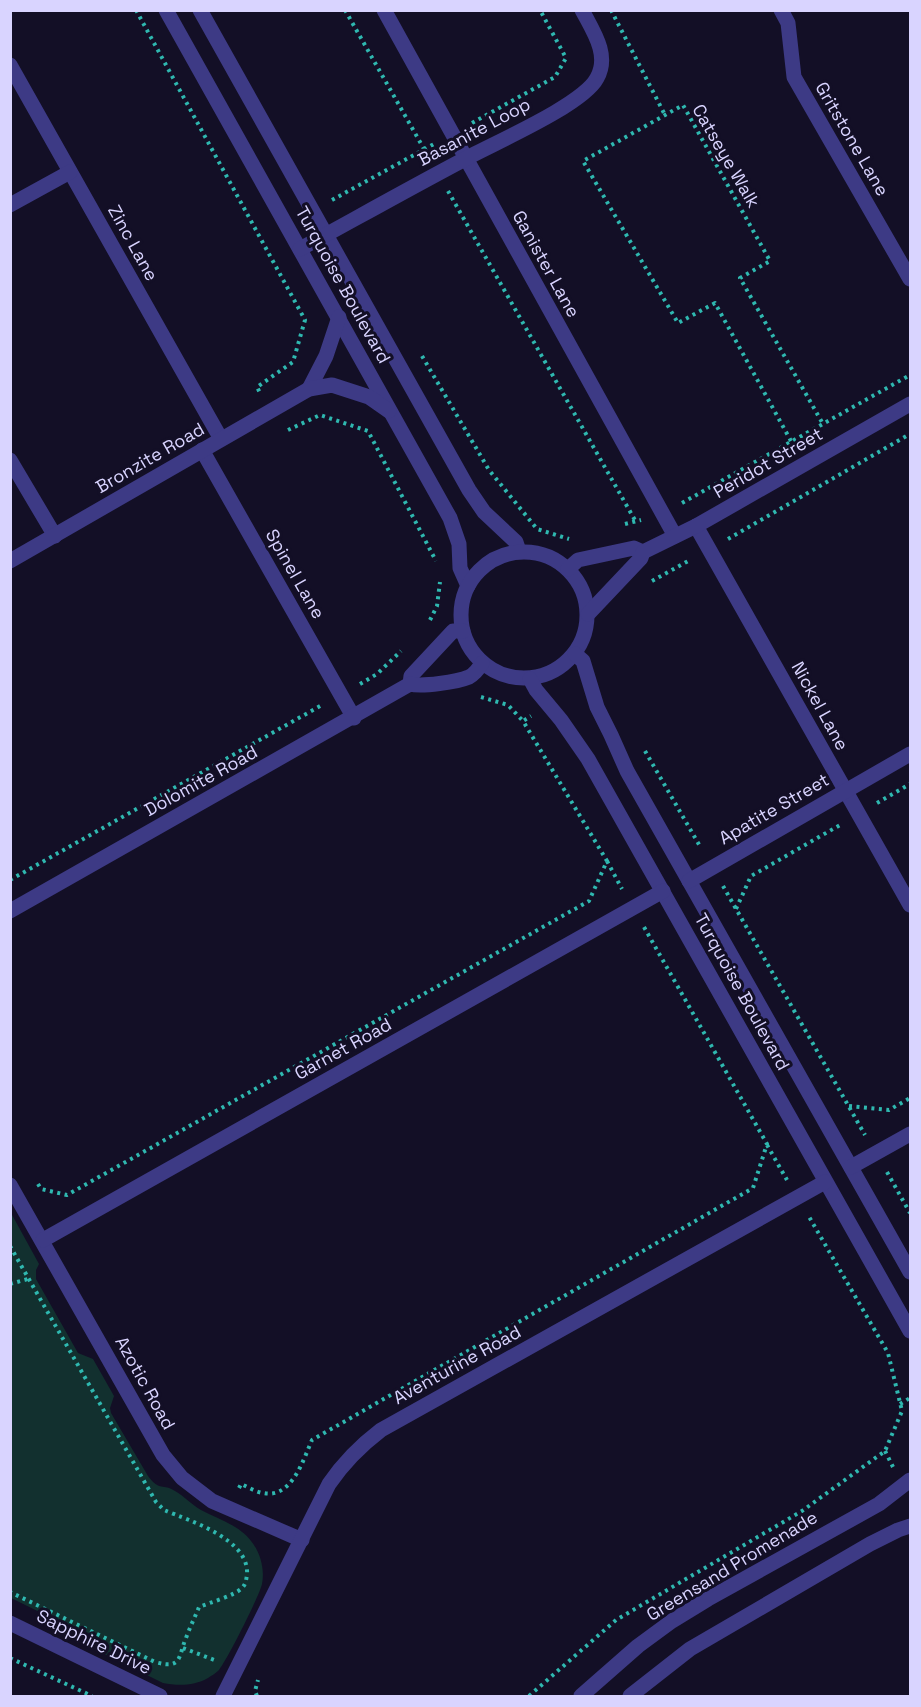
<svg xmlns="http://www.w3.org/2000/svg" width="921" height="1707" viewBox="0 0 921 1707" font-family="'Space Grotesk',sans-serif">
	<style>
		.green { fill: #12302f }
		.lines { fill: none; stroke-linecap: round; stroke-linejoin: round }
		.path { stroke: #2fb8b0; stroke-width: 4; stroke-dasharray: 3 4.5; stroke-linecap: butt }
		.minor { stroke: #3d3a85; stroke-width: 15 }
		.labels { text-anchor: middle; stroke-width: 6; stroke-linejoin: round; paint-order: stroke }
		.street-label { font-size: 18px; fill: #d9d4ff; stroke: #130f26 }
	</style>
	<rect width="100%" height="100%" fill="#130f26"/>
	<path class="green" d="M11,1213L39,1264L36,1270V1279L78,1353L93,1359L114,1396L110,1408L111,1413L148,1476C160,1492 163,1483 175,1491C184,1496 191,1504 201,1510C218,1519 239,1525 251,1541C260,1552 265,1569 262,1584C259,1597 227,1660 219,1670C216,1673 211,1676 208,1678C194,1686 178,1686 163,1683L82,1643L76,1631L72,1628L11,1598Z"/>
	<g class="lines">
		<g class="path">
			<polyline points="136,10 305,320 293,362 257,387 260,393"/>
			<polyline points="345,10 428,156"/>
			<polyline points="611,10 665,115"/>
			<polyline points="472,123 555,77 566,58 540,10"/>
			<polyline points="448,191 636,522"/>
			<polyline points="332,200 434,144"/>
			<polyline points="422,356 489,470 537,529 569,539"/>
			<polyline points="288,430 320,415 368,431 436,561"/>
			<polyline points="791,441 715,303 678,323 583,161 683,105 770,261 740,278 823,424"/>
			<polyline points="682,503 910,375"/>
			<polyline points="625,524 641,520"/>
			<polyline points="728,539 910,434"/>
			<polyline points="652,581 690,560"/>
			<polyline points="430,620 437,606 440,582"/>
			<polyline points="360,684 377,674 401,651"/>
			<polyline points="481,697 508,705 523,721"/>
			<polyline points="645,751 701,848"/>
			<polyline points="877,803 910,784"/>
			<polyline points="607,861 622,889"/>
			<polyline points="10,880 322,705"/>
			<polyline points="723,886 865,1135"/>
			<polyline points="736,909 751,876 840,825"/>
			<polyline points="849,1106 889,1110 910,1098"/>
			<polyline points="767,1145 787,1180"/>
			<polyline points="887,1172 910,1213"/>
			<polyline points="38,1184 41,1189 67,1195 589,901 607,861 523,721 531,716"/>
			<path d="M10,1246L156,1502L164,1510C190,1521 250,1539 247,1575C246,1580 246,1584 242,1588C234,1596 211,1602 199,1607C195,1617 190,1627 186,1638C178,1656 183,1670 155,1662L10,1592"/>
			<polyline points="10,1284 28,1279"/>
			<polyline points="900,1404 910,1398"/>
			<polyline points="885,1451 893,1467"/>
			<path d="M239,1488L241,1484C248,1487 256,1492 263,1493C292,1499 303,1460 312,1440L753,1188L767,1144L644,927"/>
			<polyline points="183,1648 217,1661"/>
			<polyline points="10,1658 92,1696"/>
			<polyline points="257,1696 255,1691 258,1680"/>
			<polyline points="529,1696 616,1620 802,1511 885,1451 902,1411 888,1353 808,1215"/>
		</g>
		<g class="minor">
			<polyline points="166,10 450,518 459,544 460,568 468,586"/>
			<polyline points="200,10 469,490 484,512 516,542 519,551"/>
			<polyline points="384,10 675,536"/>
			<polyline points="781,10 788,23 794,77 910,279"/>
			<polyline points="10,65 221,439"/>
			<polyline points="10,205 70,172"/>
			<path d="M300,249C355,219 410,188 465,159C494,143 583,105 597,78C610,55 593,31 582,10"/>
			<polyline points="309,389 326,356 339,317"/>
			<polyline points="202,450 354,718"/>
			<polyline points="10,460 55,536"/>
			<polyline points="696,526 910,905"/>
			<circle cx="524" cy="615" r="63"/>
			<polyline points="10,561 309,389 332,385 369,397 389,411"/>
			<polyline points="568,569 578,560 634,548 643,552"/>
			<polyline points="588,614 641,558 643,552 696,526 910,404"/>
			<polyline points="575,654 583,661 597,707 611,735 627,771 910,1272"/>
			<polyline points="530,679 536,690 561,720 588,759 910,1331"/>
			<polyline points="410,684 411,676 453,631 463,631"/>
			<polyline points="689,881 910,754"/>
			<path d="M10,911L410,684C422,687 457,682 469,677C475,674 479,668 482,663"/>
			<polyline points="851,1167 910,1134"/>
			<polyline points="10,1185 163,1455 182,1478 212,1501 302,1540"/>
			<polyline points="43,1240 663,891"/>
			<polyline points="10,1623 160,1696"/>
			<path d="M223,1696L329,1484C344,1462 360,1446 381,1430L825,1182"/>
			<polyline points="581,1696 638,1646 672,1621 708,1599 879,1504 910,1480"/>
			<polyline points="630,1696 690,1649 870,1544 898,1530 910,1526"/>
		</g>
	</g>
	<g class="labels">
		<g class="street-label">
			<text transform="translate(474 132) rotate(-28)" y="6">Basanite Loop</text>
			<text transform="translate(852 139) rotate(60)" y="6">Gritstone Lane</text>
			<text transform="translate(726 156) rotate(60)" y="6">Catseye Walk</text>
			<text transform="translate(133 243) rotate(61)" y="6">Zinc Lane</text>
			<text transform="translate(546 264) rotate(61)" y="6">Ganister Lane</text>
			<text transform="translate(343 285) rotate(61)" y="6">Turquoise Boulevard</text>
			<text transform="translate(150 458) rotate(-30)" y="6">Bronzite Road</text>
			<text transform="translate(768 463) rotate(-30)" y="6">Peridot Street</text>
			<text transform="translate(295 574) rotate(60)" y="6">Spinel Lane</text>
			<text transform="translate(820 706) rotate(61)" y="6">Nickel Lane</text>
			<text transform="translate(201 781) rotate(-29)" y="6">Dolomite Road</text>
			<text transform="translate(774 809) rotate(-30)" y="6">Apatite Street</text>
			<text transform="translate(742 992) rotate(61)" y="6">Turquoise Boulevard</text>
			<text transform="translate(343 1049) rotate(-29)" y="6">Garnet Road</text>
			<text transform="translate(457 1365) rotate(-29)" y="6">Aventurine Road</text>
			<text transform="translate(145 1383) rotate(61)" y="6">Azotic Road</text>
			<text transform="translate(732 1566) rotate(-31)" y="6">Greensand Promenade</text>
			<text transform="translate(94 1642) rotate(26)" y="6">Sapphire Drive</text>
		</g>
	</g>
	<rect width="921" height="1707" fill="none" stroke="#d9d4ff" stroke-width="24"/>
</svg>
